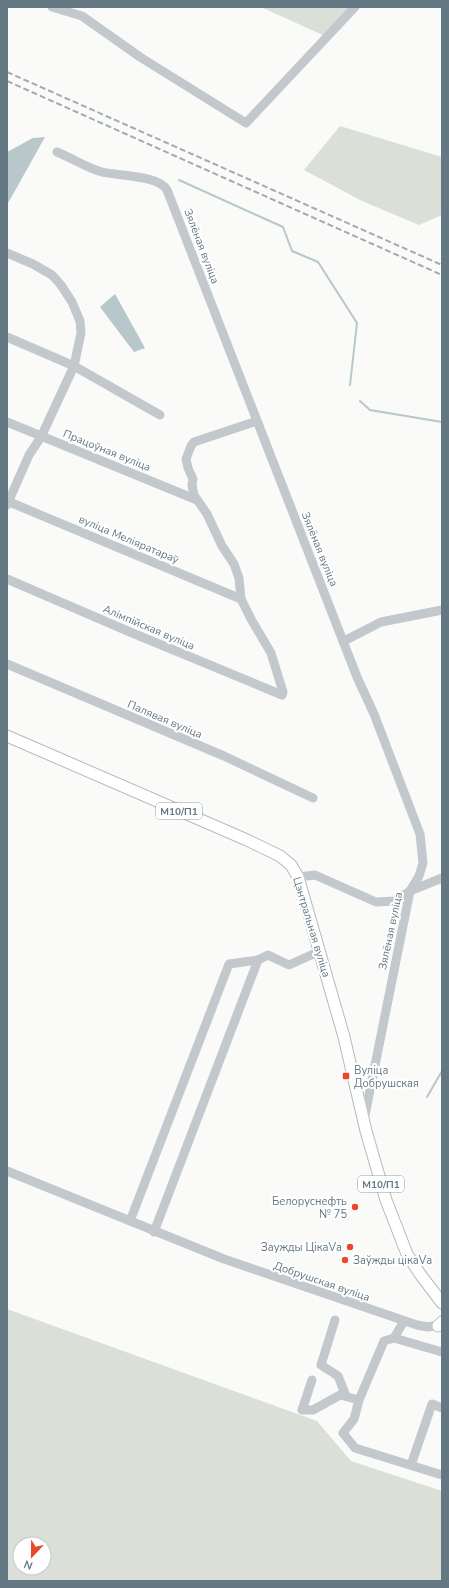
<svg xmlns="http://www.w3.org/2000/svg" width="449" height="1588" viewBox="0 0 449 1588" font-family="'Nunito Sans',sans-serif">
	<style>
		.green { fill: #dadfd7; fill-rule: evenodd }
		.water { fill: #b8c7ca }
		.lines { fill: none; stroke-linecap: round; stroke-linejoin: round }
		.stream { stroke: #b8c7ca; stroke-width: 2 }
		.major-casing { stroke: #b4bbbe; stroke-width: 13 }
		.minor { stroke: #c3c8cc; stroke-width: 9 }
		.major { stroke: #fff; stroke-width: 11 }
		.rail { stroke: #a2abb0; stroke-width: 2; stroke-dasharray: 6 3; stroke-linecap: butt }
		.poi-dot { fill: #e94928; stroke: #fff; stroke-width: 1.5 }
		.labels { text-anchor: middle; stroke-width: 4; stroke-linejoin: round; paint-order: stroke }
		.shield { fill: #fff; stroke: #92a0a9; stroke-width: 1 }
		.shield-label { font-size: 10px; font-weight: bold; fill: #647884 }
		.street-label { font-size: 11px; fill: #647884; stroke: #fff }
		.poi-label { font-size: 11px; fill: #647884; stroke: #fff; text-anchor: start }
	</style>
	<rect width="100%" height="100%" fill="#fafaf8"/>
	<g class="green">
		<polygon points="261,7 355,7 327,37"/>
		<polygon points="340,126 442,157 442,215 419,225 362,201 304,170"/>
		<path d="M7,1309L317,1421L351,1461L442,1491V1581H7ZM20,1544H44V1568H20Z"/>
	</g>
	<g class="water">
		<polygon points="45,137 7,205 7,152 33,138"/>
		<polygon points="115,294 145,348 134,352 100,307"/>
	</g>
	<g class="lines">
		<g class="stream">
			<polyline points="179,180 283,227 292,251 318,262 357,323 350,385"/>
			<polyline points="360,401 370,410 442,422"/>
			<polyline points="427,1097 442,1071"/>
		</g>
		<g class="major-casing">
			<g id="major">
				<polyline points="7,736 247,840 280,856 291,865 298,877 344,1037 366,1131 386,1200 407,1254 420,1274 442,1303"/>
				<polyline points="438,1326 442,1322"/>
			</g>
		</g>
		<g class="minor">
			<polyline points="52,7 82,16 140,57 246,123 355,7"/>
			<path d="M57,152C72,158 87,168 102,172C118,176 159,175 167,190L357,677L374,714L420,834L423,863L419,876L410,891L364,1120"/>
			<polyline points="7,253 33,264 52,275 61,285 72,302 80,321 81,333 74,366 41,437 29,455 7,505"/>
			<polyline points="7,337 74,366 160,415"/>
			<polyline points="7,422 197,500"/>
			<polyline points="7,501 241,599"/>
			<polyline points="7,579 130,632 282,695 283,692 271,653 251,619 241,599 239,578 234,564 222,546 207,514 194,495 192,485 193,479 188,468 186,459 191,446 194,442 257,421"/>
			<polyline points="344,641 381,622 442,610"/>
			<polyline points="7,664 224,756 313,798"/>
			<polyline points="298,877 315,875 376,902 395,901 410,891 442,878"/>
			<polyline points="7,1171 224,1259 417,1325 428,1327 442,1324"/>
			<polyline points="130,1221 229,964 258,960"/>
			<polyline points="154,1232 258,960 268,955 289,965 320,951"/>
			<polyline points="335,1320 321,1365 338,1376 346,1396"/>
			<polyline points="404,1321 394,1338 384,1341 359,1400 354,1419 343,1433 355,1448 442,1475"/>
			<polyline points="394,1338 442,1352"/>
			<polyline points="312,1380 302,1410 313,1410 340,1395 359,1400"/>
			<polyline points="411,1465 432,1404 442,1408"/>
		</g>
		<use href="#major" class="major"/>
		<g class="rail">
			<polyline points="7,72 442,265"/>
			<polyline points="7,81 442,275"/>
		</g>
	</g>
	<g class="poi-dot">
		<rect x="342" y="1072" width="8" height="8" rx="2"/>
		<circle cx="355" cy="1207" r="4"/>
		<circle cx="350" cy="1247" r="4"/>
		<circle cx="345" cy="1260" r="4"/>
	</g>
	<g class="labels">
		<g class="shield">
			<rect x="156" y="803" width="46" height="16" rx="3"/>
			<rect x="358" y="1176" width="46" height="16" rx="3"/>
		</g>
		<g class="shield-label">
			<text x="179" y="815">М10/П1</text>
			<text x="381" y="1188">М10/П1</text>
		</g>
		<g class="street-label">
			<text transform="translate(202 246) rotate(69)" y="4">Зялёная вуліца</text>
			<text transform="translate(107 450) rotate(22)" y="4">Працоўная вуліца</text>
			<text transform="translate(129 539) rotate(23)" y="4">вуліца Меліяратараў</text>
			<text transform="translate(320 549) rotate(68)" y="4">Зялёная вуліца</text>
			<text transform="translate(149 627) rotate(23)" y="4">Алімпійская вуліца</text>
			<text transform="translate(165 719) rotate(23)" y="4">Палявая вуліца</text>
			<text transform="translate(312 927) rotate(73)" y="4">Цэнтральная вуліца</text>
			<text transform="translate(390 931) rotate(-78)" y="4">Зялёная вуліца</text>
			<text transform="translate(322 1281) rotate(19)" y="4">Добрушская вуліца</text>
		</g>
		<g class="poi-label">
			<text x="354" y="1074">Вуліца<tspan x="354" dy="13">Добрушская</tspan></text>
			<text x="347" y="1205" text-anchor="end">Белоруснефть<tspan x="347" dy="13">№ 75</tspan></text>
			<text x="342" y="1251" text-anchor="end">Заужды ЦікаVа</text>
			<text x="353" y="1264">Заўжды цікаVа</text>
		</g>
	</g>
	<rect width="449" height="1588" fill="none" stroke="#647884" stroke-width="16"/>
	<g transform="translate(32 1556) rotate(202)"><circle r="19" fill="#ffffff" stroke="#c1c9ce"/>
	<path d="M0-3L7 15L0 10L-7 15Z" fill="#e94928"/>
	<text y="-6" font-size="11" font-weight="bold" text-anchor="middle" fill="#647884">N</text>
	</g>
</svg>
